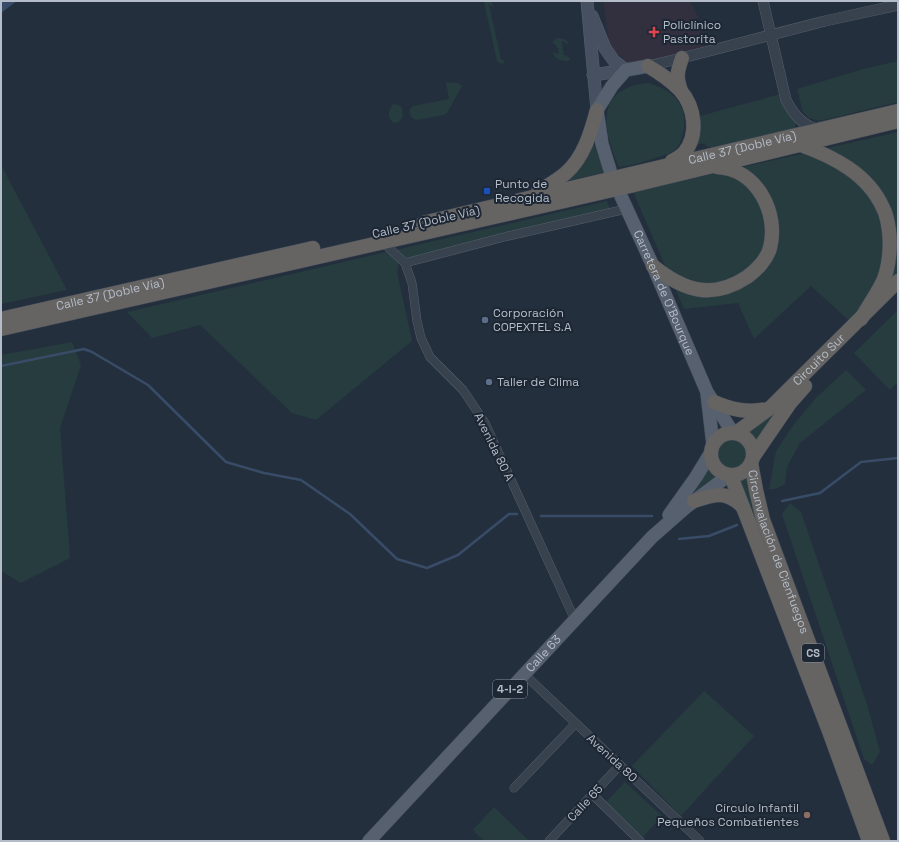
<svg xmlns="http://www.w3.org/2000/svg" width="899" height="842" viewBox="0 0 899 842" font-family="'Space Grotesk',sans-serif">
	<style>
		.medical { fill: #32303f }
		.green { fill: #263c3f }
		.water { fill: #394c67 }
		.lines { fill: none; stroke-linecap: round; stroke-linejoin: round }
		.stream { stroke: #394c67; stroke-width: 2.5 }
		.minor-casing { stroke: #565f6c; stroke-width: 9 }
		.tertiary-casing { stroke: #565f6c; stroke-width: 11 }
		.secondary-casing { stroke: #565f6c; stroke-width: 13 }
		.primary-casing { stroke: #414a57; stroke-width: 14 }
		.trunk-casing { stroke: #434c59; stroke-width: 15 }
		.minor { stroke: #38414e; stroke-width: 8 }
		.tertiary { stroke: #38414e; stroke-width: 10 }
		.secondary { stroke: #465061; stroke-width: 12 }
		.primary { stroke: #56606e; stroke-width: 13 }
		.trunk { stroke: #656462; stroke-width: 14 }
		.health-dot { fill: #e0444e; stroke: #1d2633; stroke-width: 1.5 }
		.transit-dot { fill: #1a4fb4; stroke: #1d2633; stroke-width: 1.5 }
		.service-dot { fill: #5c6f8a; stroke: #1d2633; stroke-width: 1.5 }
		.education-dot { fill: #8d6e63; stroke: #1d2633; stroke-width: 1.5 }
		.labels { text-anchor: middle; stroke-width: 4; stroke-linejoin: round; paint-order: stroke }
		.shield { fill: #1d2633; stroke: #878f9c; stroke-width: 1 }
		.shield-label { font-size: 11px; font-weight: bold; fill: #b4bcc9 }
		.poi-label { font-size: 12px; fill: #b4bcc9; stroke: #1d2633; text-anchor: start }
		.street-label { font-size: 12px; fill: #b4bcc9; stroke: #1d2633 }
	</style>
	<rect width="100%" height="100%" fill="#242f3e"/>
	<polygon class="medical" points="603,1 690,1 698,17 704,47 632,66 610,48"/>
	<g class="green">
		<polygon points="485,1 491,1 494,7 489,5 501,59 505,61 503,64 499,63 497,61 484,2"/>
		<path d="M557,38C562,38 568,39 569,45L562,41L561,43L563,44L562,46L563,48L562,50L564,51L563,54L570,58V59L568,61C561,61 554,59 553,52L558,54L559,52L558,51L559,49L557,48V46L552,42Z"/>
		<polygon points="898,61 898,102 819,121 809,118 803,112 797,89 863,69"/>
		<path d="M446,82L458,83L462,86L447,113L443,115L416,120C411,118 409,115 410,109L413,106L449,99Z"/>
		<path d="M648,83C675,90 691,108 682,137C681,142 677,150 672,152C669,154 664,155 661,156C647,161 634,165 619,167C603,130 594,88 648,83Z"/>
		<polygon points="780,94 797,122 793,130 719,149 706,146 705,143 696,145 699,138 700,116"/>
		<path d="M393,104L399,105L402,108L403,116L399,122L393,123C387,116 388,111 393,104Z"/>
		<polygon points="898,132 898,279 854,325 811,286 754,339 738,303 684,309 633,192"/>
		<polygon points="593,142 605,172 564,182"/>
		<polygon points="1,165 67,290 1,304"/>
		<polygon points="607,201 611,210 399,262 397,272 412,341 316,420 292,413 200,325 152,338 127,312"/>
		<polygon points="898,310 898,382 890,390 854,353"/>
		<polygon points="72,342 81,365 60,428 70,558 21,583 1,571 1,355"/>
		<polygon points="846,370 866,390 800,443 787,467 785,484 775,489 769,489 776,451 794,424 817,397"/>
		<polygon points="787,398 757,443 750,433 745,430"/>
		<circle cx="732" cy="454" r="16"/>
		<polygon points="707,467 719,479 684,503"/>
		<polygon points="750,475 772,556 736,483"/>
		<polygon points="790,503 801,512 867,704 880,752 872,765 864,759 782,514"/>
		<polygon points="704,691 754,736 681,816 632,766"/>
		<polygon points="625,782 662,816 643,837 606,802"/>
		<polygon points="494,807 529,841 484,841 473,830"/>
	</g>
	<polygon class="water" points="1,1 17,1 1,13"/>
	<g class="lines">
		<g class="stream">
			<polyline points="1,366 84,349 92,352 148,385 226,462 264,473 301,480 350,514 397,559 427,568 458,555 509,514 517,514"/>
			<polyline points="782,501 820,493 861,462 898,458"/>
			<polyline points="541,516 652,516"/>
			<polyline points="679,539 709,536 737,525"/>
		</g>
		<g class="minor-casing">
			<g id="minor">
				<polyline points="384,242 389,248 405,263 412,283 417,321 421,338 430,357 463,390 485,423 575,620"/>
				<polyline points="405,263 508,236 626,209"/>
				<polyline points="524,674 700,841"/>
				<polyline points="514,788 575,724"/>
				<polyline points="592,794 640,841"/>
				<polyline points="549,841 620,765"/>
			</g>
		</g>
		<g class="tertiary-casing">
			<g id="tertiary">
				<path d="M763,1L786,100C794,115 802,125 819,130"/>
				<polyline points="648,66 682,58 825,21 898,5"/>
			</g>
		</g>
		<g class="secondary-casing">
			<g id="secondary">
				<polyline points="587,1 597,110"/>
				<polyline points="592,16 605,48 614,61 626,70"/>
				<polyline points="593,75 626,70"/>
			</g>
		</g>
		<g class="primary-casing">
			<g id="primary">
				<polyline points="610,170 602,144 597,110 612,86 626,70 648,66"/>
				<path id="s1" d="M620,194L653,266L707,392L733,433"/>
				<polyline points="707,394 713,445"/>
				<polyline points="669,515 696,477 710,454"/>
				<path id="s2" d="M369,841L652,537L685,508L729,475"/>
			</g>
		</g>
		<g class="trunk-casing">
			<g id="trunk">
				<path d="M648,66C660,73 670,80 680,90C695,107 699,135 684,153C681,156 676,159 672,161"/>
				<path d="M681,91C676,77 677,72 682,58"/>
				<path d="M801,145C834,157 868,174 883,208C887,215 888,224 889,231C891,245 889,266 884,279C878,293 868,306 861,319"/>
				<path d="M538,192C547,186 558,180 566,173C584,157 591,132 597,110"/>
				<path id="s3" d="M423,223L898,111"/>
				<path d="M653,266C684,291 712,300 747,277C757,270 767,259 770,248C779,213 757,169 717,167"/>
				<path id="s4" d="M1,319L313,248"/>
				<polyline points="1,329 630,186 898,121"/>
				<path d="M714,402C732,410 748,413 768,409"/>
				<circle cx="732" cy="454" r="21"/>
				<path id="s5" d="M736,433L770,408L898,281"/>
				<polyline points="753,457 790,403 805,386"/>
				<path id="s6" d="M751,463L756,490L763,520L883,841"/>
				<polyline points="731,476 829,731 869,841"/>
				<path d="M694,501C715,494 726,490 743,507"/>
			</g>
		</g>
		<use href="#minor" class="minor"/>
		<use href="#tertiary" class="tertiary"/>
		<use href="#secondary" class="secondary"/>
		<use href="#primary" class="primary"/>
		<use href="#trunk" class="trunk"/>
	</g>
	<path class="health-dot" d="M652 26h4v4h4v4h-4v4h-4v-4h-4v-4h4z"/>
	<rect class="transit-dot" x="483" y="187" width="8" height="8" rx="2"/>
	<g class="service-dot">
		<circle cx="485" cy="320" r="4"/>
		<circle cx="489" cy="382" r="4"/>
	</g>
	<circle class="education-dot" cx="807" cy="815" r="4"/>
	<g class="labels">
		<g class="shield">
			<rect x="802" y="644" width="22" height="18" rx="3"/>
			<rect x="493" y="680" width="34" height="18" rx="3"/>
		</g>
		<g class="shield-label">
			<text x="813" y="657">CS</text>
			<text x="510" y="693">4-I-2</text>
		</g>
		<g class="poi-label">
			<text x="663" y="29">Policlínico<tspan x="663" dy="14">Pastorita</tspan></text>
			<text x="495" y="188">Punto de<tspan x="495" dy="14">Recogida</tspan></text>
			<text x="493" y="317">Corporación<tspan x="493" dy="14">COPEXTEL S.A</tspan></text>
			<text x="497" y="386">Taller de Clima</text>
			<text x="799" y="812" text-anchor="end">Círculo Infantil<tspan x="799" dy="14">Pequeños Combatientes</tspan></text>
		</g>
		<g class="street-label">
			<text dy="4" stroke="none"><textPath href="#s3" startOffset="328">Calle 37 (Doble Vía)</textPath></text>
			<text transform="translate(426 222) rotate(-13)" y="4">Calle 37 (Doble Vía)</text>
			<text dy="4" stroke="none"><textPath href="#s1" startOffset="108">Carretera de O'Bourque</textPath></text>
			<text dy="4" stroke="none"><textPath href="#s4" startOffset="112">Calle 37 (Doble Vía)</textPath></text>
			<text dy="4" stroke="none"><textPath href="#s5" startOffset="111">Circuito Sur</textPath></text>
			<text transform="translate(494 447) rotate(64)" y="4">Avenida 80 A</text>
			<text dy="4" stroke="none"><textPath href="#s6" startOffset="93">Circunvalación de Cienfuegos</textPath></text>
			<text dy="4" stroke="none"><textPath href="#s2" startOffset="256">Calle 63</textPath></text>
			<text transform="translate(612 758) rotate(43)" y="4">Avenida 80</text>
			<text transform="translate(585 803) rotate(-47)" y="4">Calle 65</text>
		</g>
	</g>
	<rect width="899" height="842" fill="none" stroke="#b4bcc9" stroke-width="4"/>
</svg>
